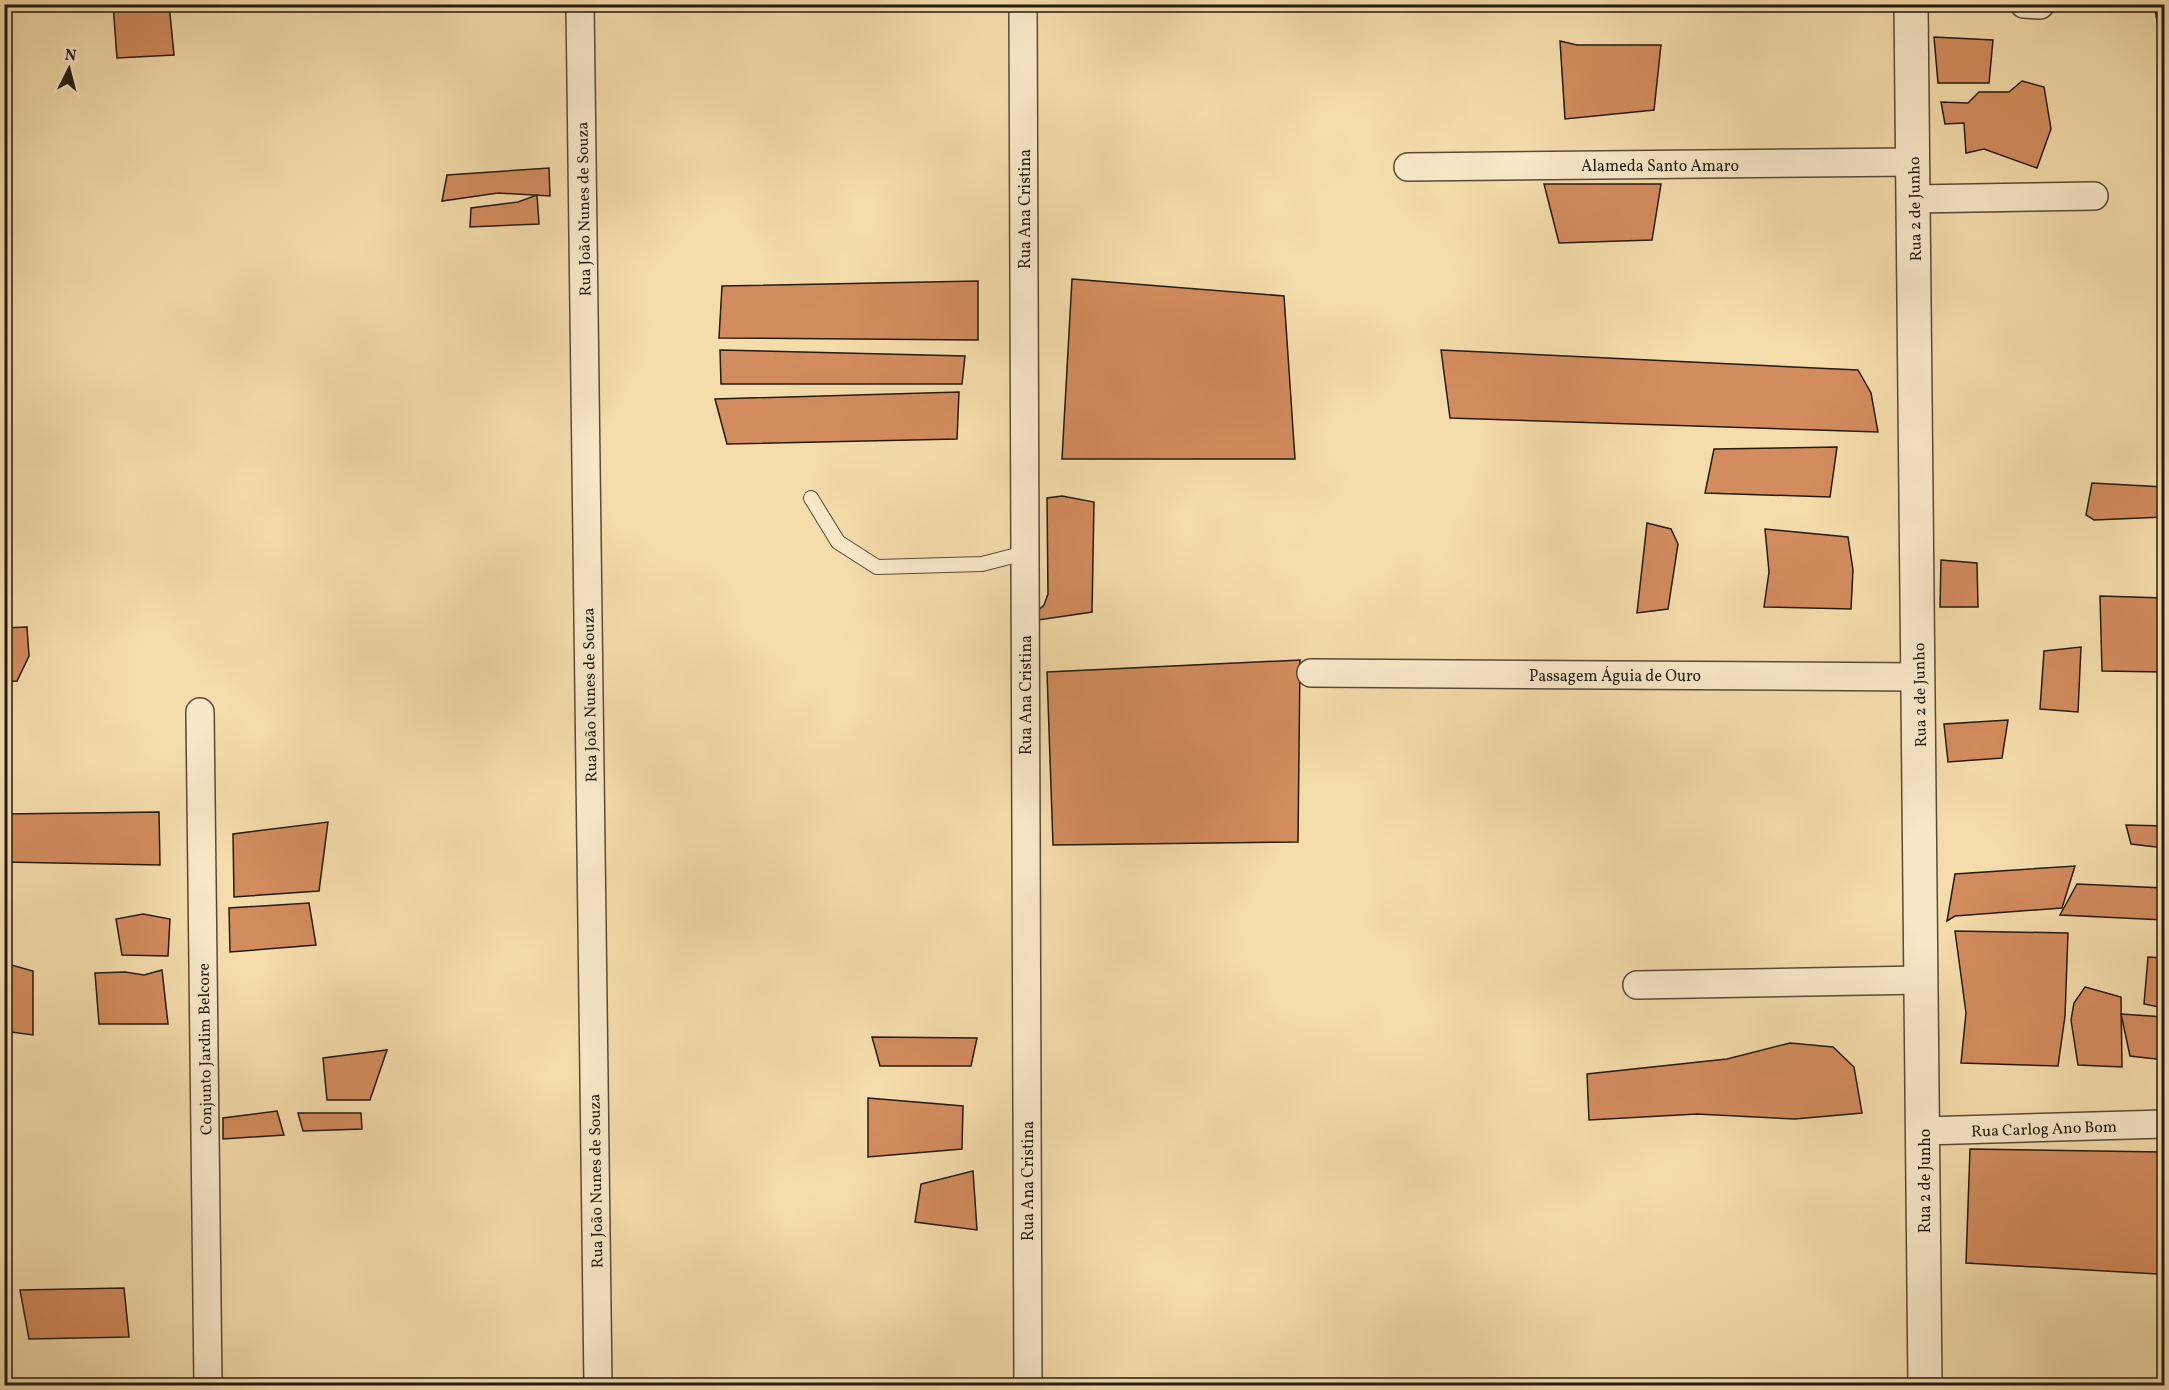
<svg xmlns="http://www.w3.org/2000/svg" width="2169" height="1390" viewBox="0 0 2169 1390" font-family="Vollkorn,serif">
	<style>
		.building { fill: #d38c5e; stroke: #221b12; stroke-width: 1.5 }
		.lines { fill: none; stroke-linecap: round; stroke-linejoin: round }
		.service-casing { stroke: #574b38; stroke-width: 16 }
		.minor-casing { stroke: #574b38; stroke-width: 30 }
		.tertiary-casing { stroke: #574b38; stroke-width: 36 }
		.service { stroke: #f8e8c8; stroke-width: 14 }
		.minor { stroke: #f8e8c8; stroke-width: 27 }
		.tertiary { stroke: #f8e8c8; stroke-width: 33 }
		.labels { text-anchor: middle; stroke-width: 5; stroke-linejoin: round; paint-order: stroke }
		.street-label { font-size: 16px; fill: #221b12; stroke: #f8e8c8 }
	</style>
	<rect width="100%" height="100%" fill="#f5dcab"/>
	<filter id="stains"><feTurbulence type="fractalNoise" baseFrequency=".00333" numOctaves="4"/><feColorMatrix values="0 0 0 0 .2 0 0 0 0 .09 0 0 0 0 .02 0 0 0 .5 -.17"/></filter>
	<radialGradient id="worn" r=".72"><stop offset=".6" stop-color="#630" stop-opacity="0"/><stop offset="1" stop-color="#630" stop-opacity=".3"/></radialGradient>
	<g class="building">
		<polygon points="113,4 169,4 174,55 117,58"/>
		<polygon points="2154,4 2164,4 2164,26 2158,26"/>
		<polygon points="1934,37 1993,40 1989,83 1938,83"/>
		<polygon points="1560,41 1577,45 1661,45 1654,110 1565,119"/>
		<polygon points="2022,81 2044,87 2051,129 2037,168 1984,149 1966,153 1964,123 1945,124 1941,102 1968,103 1979,92 2009,92"/>
		<polygon points="549,168 550,196 498,193 442,201 447,175"/>
		<polygon points="1544,184 1661,184 1652,240 1559,243"/>
		<polygon points="537,195 539,224 470,227 471,208 518,202"/>
		<polygon points="1072,279 1284,296 1295,459 1062,459"/>
		<polygon points="978,281 978,340 719,338 722,286"/>
		<polygon points="720,350 965,356 962,384 721,384"/>
		<polygon points="1441,350 1858,370 1871,393 1878,432 1450,418"/>
		<polygon points="959,392 957,439 727,444 715,399"/>
		<polygon points="1837,447 1830,497 1705,493 1714,449"/>
		<polygon points="2092,483 2164,487 2164,517 2094,520 2086,515"/>
		<polygon points="1062,496 1094,502 1092,612 1025,622 1044,605 1048,594 1047,498"/>
		<polygon points="1647,523 1671,529 1678,544 1668,609 1637,613"/>
		<polygon points="1765,529 1848,537 1853,570 1851,609 1764,607 1769,572"/>
		<polygon points="2164,558 2164,587 2158,587"/>
		<polygon points="1941,560 1977,563 1978,607 1940,607"/>
		<polygon points="2100,596 2164,598 2164,672 2102,671"/>
		<polygon points="27,627 29,656 17,681 4,682 4,628"/>
		<polygon points="2081,647 2078,712 2040,709 2044,651"/>
		<polygon points="1300,660 1298,842 1053,845 1047,672"/>
		<polygon points="2008,720 2002,758 1948,762 1944,724"/>
		<polygon points="159,812 160,865 4,862 4,814"/>
		<polygon points="328,822 319,891 234,897 233,834"/>
		<polygon points="2126,825 2164,826 2164,848 2131,844"/>
		<polygon points="2075,866 2062,908 1955,916 1947,921 1955,874"/>
		<polygon points="2077,884 2164,888 2164,920 2060,915"/>
		<polygon points="309,903 316,945 230,952 229,908"/>
		<polygon points="143,914 170,919 168,956 122,955 116,919"/>
		<polygon points="1955,931 2068,933 2065,1016 2058,1066 1961,1063 1966,1013"/>
		<polygon points="2148,957 2164,958 2164,1008 2144,1004"/>
		<polygon points="4,963 33,971 33,1035 4,1031"/>
		<polygon points="162,970 168,1024 99,1024 95,973 125,972 144,975"/>
		<polygon points="2085,987 2121,997 2122,1067 2078,1065 2071,1020 2074,1003"/>
		<polygon points="2121,1014 2164,1017 2164,1060 2130,1056"/>
		<polygon points="872,1037 977,1038 971,1066 880,1066"/>
		<polygon points="1790,1043 1833,1047 1854,1067 1862,1113 1795,1119 1697,1114 1589,1120 1587,1074 1727,1059"/>
		<polygon points="387,1050 370,1100 327,1100 323,1058"/>
		<polygon points="868,1098 963,1106 962,1149 868,1157"/>
		<polygon points="277,1111 284,1135 223,1139 223,1118"/>
		<polygon points="298,1113 361,1113 362,1129 303,1131"/>
		<polygon points="1970,1149 2162,1152 2164,1159 2164,1262 2157,1274 1966,1263"/>
		<polygon points="973,1171 977,1230 915,1222 921,1184"/>
		<polygon points="2163,1280 2164,1386 2157,1386"/>
		<polygon points="124,1288 129,1337 29,1339 20,1290"/>
	</g>
	<g class="lines">
		<g class="service-casing">
			<polyline id="service" points="811,498 838,542 877,567 982,564 1025,553"/>
		</g>
		<g class="minor-casing">
			<g id="minor">
				<polyline points="580,4 598,1386"/>
				<polyline points="1023,4 1028,1386"/>
				<polyline points="2024,4 2040,5"/>
				<polyline points="1408,167 1913,162"/>
				<polyline points="1913,199 2094,196"/>
				<polyline points="1311,673 1919,677"/>
				<polyline points="200,712 208,1386"/>
				<polyline points="1637,985 1922,980"/>
				<polyline points="1924,1131 2164,1124"/>
			</g>
		</g>
		<g class="tertiary-casing">
			<polyline id="tertiary" points="1911,4 1925,1386"/>
		</g>
		<use href="#service" class="service"/>
		<use href="#minor" class="minor"/>
		<use href="#tertiary" class="tertiary"/>
	</g>
	<g class="labels">
		<g class="street-label">
			<text x="1660" y="171">Alameda Santo Amaro</text>
			<text transform="translate(583 209) rotate(-91)" y="6">Rua João Nunes de Souza</text>
			<text transform="translate(1024 209) rotate(-90)" y="6">Rua Ana Cristina</text>
			<text transform="translate(1914 209) rotate(-91)" y="6">Rua 2 de Junho</text>
			<text x="1615" y="681">Passagem Águia de Ouro</text>
			<text transform="translate(589 695) rotate(-91)" y="6">Rua João Nunes de Souza</text>
			<text transform="translate(1025 695) rotate(-90)" y="6">Rua Ana Cristina</text>
			<text transform="translate(1919 695) rotate(-91)" y="6">Rua 2 de Junho</text>
			<text transform="translate(204 1049) rotate(-91)" y="6">Conjunto Jardim Belcore</text>
			<text transform="translate(2044 1128) rotate(-2)" y="6">Rua Carlog Ano Bom</text>
			<text transform="translate(595 1181) rotate(-91)" y="6">Rua João Nunes de Souza</text>
			<text transform="translate(1027 1181) rotate(-90)" y="6">Rua Ana Cristina</text>
			<text transform="translate(1924 1181) rotate(-90)" y="6">Rua 2 de Junho</text>
		</g>
	</g>
	<rect width="2169" height="1390" fill="none" stroke="#f5dcab" stroke-width="24"/>
	<rect x="6" y="6" width="2157" height="1378" fill="none" stroke="#221b12" stroke-width="3"/>
	<rect x="12" y="12" width="2145" height="1366" fill="none" stroke="#221b12" stroke-width="1.5"/>
	<g transform="translate(69 69) rotate(6)" stroke="#f8e8c8" stroke-width="4.5" paint-order="stroke">
	<path d="M0-4.5L10 22L0 15L-10 22Z" fill="#221b12"/>
	<text y="-9" font-size="16" font-weight="bold" text-anchor="middle" fill="#221b12">N</text>
	</g>
	<rect width="100%" height="100%" filter="url(#stains)"/>
	<rect width="100%" height="100%" fill="url(#worn)"/>
</svg>
